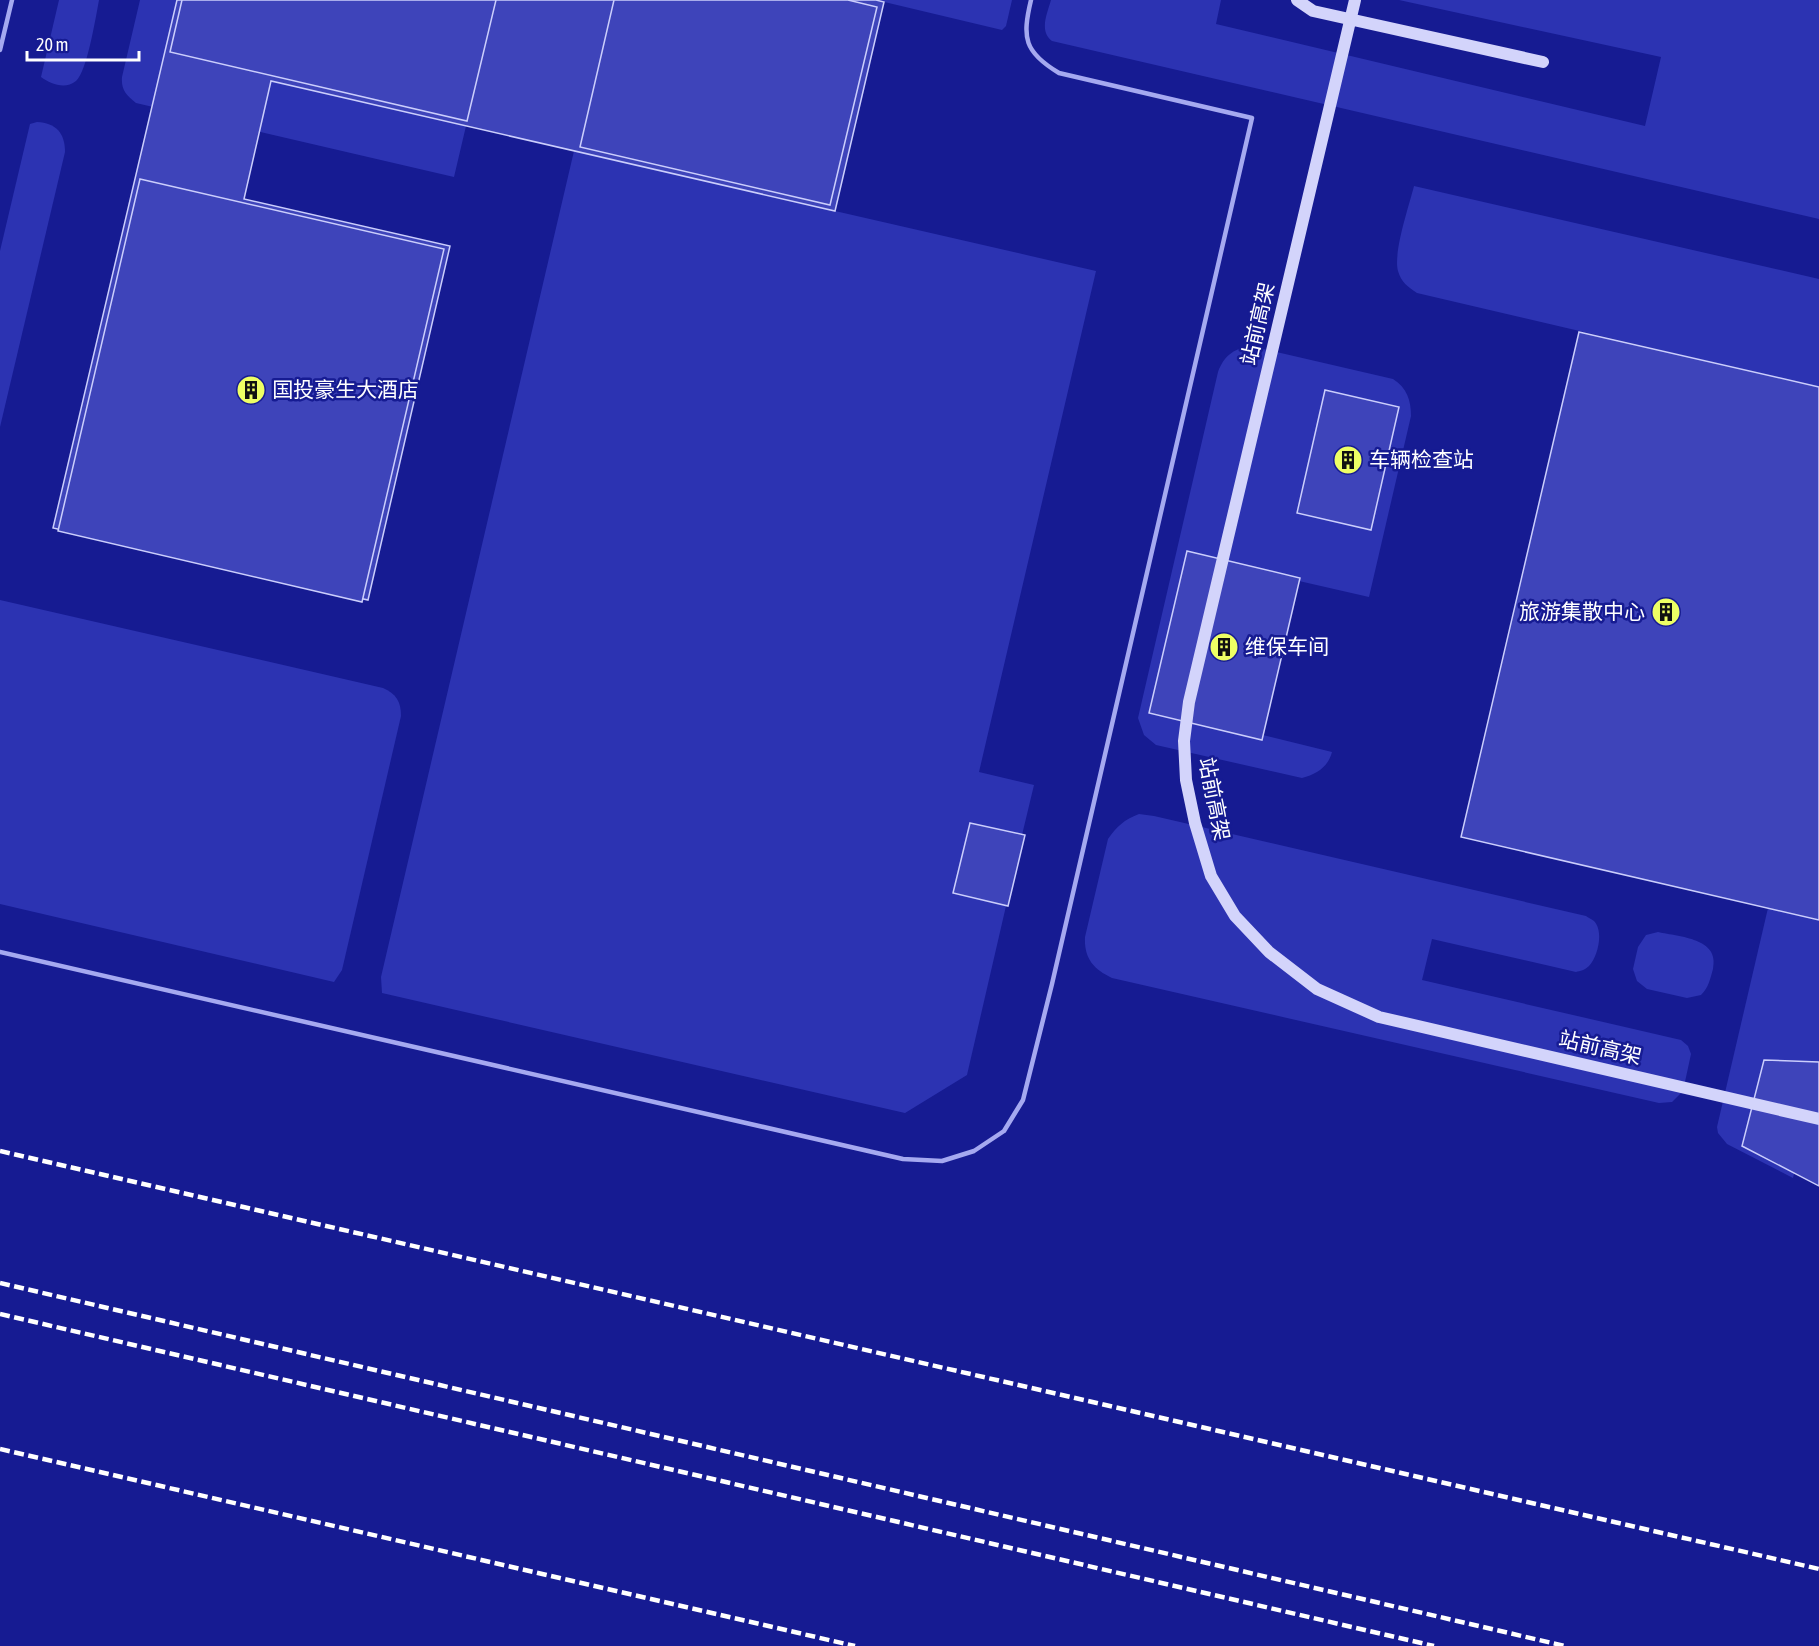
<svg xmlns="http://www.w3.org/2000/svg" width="1819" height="1646" viewBox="0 0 1819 1646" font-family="'Asap Condensed','Noto Sans SC',sans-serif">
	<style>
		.green { fill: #2c33b2 }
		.building { fill: #3e44ba; stroke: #cbcefc; stroke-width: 1.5 }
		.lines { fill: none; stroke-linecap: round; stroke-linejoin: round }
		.service { stroke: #a5a9f0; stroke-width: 4.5 }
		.secondary { stroke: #d3d4fb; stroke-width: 12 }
		.rail { stroke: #fff; stroke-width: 4.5; stroke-dasharray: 10 4.5; stroke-linecap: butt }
		.secondary-bridge { stroke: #d3d4fb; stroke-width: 12 }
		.labels { text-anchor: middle; stroke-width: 5; stroke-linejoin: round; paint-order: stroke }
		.street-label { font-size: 21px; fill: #fff; stroke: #161b92 }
		.poi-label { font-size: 21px; fill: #fff; stroke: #161b92; text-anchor: start }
	</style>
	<rect width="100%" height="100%" fill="#161b92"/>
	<g class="green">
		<path d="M59,0H99C96,16 87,72 76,81C65,90 51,84 41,77Z"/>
		<path d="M140,0H177L164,55L466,126L454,177L136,103C126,95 121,90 122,77Z"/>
		<polygon points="876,0 1012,0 1006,26 1002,30"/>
		<path d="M1051,0H1221L1216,24L1645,126L1661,57L1399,0H1819V219L1052,41C1039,31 1047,14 1051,0Z"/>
		<path d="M37,122C56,123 65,133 65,152L0,427V251L30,124Z"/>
		<polygon points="574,151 1096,271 979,772 1034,785 1022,835 970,823 953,893 1006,906 967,1075 905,1113 382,993 381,977"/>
		<path d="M1414,186L1819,279V387L1417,293C1408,287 1401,282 1398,271C1393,253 1409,206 1414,186Z"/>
		<path d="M1250,346L1393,379C1407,388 1411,400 1411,416L1369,597L1299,581L1263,735L1332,752C1328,767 1317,774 1302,778L1156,745L1144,735L1138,718L1218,372C1224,356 1233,349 1250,346Z"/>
		<path d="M0,600L383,688C396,694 401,701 401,716L342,970L334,982L0,904Z"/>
		<path d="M1139,814L1154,816L1586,916C1588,918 1592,919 1594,921C1604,931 1598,957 1589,966C1585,970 1580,971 1576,972L1432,939L1422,980L1681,1040L1688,1046L1691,1054L1683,1091L1672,1102L1659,1103L1112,978C1093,969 1084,958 1085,937L1108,839C1117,826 1124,820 1139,814Z"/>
		<polygon points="1768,908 1819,920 1819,1068 1793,1178 1727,1144 1718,1133 1717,1127"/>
		<path d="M1658,932C1680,937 1720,938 1713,969C1710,979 1709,987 1701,995L1687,998L1647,989L1637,981L1633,969L1638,947L1646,935Z"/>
	</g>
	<g class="building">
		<polygon points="177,0 876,0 884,2 835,211 271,81 244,199 450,246 368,600 53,528"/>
		<polygon points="182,0 496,0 467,121 170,52"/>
		<polygon points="614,0 848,0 877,7 830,205 580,147"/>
		<polygon points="140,179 444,249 362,602 58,531"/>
		<polygon points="1579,332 1819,387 1819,920 1461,837"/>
		<polygon points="1325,390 1399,407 1371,530 1297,513"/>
		<polygon points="1187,551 1300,578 1262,740 1149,713"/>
		<polygon points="970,823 1025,835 1008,906 953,893"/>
		<polygon points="1764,1060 1819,1062 1819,1186 1742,1146"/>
	</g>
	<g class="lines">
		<g class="service">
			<polyline points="0,50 12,0"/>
			<path d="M0,952L903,1159L942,1161L974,1151L1004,1131L1023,1100L1052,984L1252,118L1059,73C1024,52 1022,38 1031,0"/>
		</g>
		<polyline class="secondary" points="1297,0 1313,11 1543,62"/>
		<g class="rail">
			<polyline points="0,1151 1819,1569"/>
			<polyline points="0,1283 1565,1646"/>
			<polyline points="0,1314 1434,1646"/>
			<polyline points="0,1449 855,1646"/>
		</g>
		<polyline class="secondary-bridge" points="1355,0 1189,702 1184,741 1186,780 1195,823 1211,876 1235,916 1269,952 1317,989 1379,1017 1819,1119"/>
	</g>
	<defs>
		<g id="building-disc" transform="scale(1.5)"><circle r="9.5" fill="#eeff64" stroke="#161b92"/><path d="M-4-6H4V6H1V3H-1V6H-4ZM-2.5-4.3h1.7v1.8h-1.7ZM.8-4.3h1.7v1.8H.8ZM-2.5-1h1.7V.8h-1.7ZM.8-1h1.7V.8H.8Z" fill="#111"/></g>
	</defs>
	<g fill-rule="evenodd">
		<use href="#building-disc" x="251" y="390"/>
		<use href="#building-disc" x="1348" y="460"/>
		<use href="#building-disc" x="1666" y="612"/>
		<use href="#building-disc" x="1224" y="647"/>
	</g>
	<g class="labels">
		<g class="street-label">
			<text transform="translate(1258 324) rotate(-77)" y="7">站前高架</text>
			<text transform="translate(1214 799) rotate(79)" y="7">站前高架</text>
			<text transform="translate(1600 1048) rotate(13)" y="7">站前高架</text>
		</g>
		<g class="poi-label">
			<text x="272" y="397">国投豪生大酒店</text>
			<text x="1369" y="467">车辆检查站</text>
			<text x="1645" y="619" text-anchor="end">旅游集散中心</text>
			<text x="1245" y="654">维保车间</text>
		</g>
	</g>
	<path d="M27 51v9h112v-9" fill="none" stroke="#ffffff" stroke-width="3"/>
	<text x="36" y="51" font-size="18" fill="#ffffff" stroke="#161b92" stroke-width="4.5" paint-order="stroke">20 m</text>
</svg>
